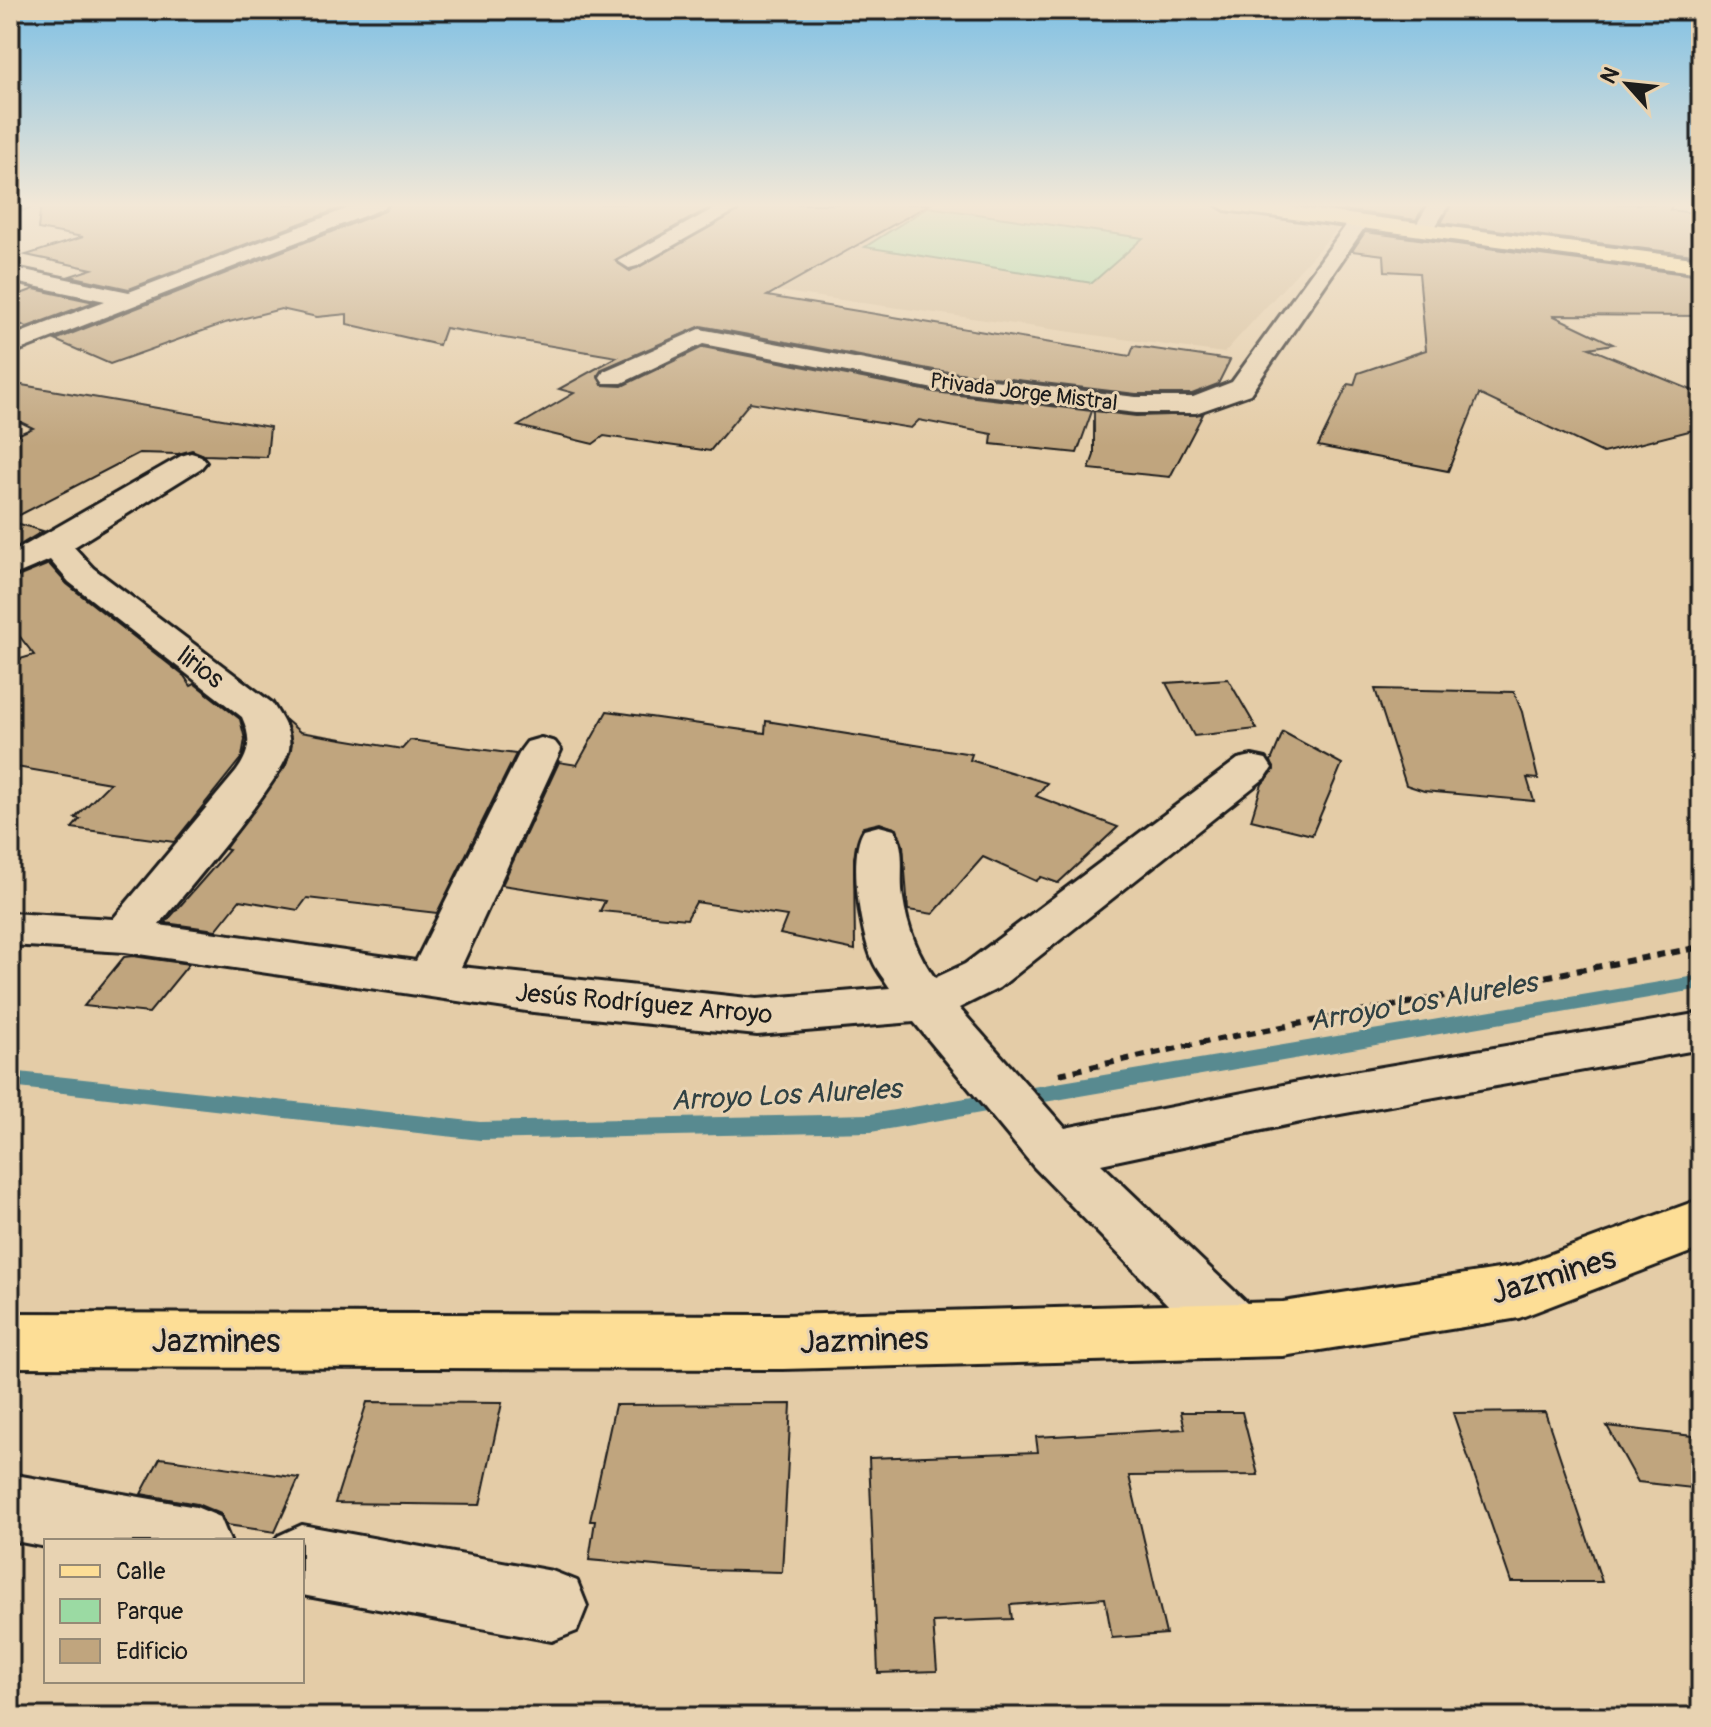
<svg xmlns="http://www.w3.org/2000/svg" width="1711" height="1727" viewBox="0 0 1711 1727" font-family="Pangolin,sans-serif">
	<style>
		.built { fill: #d5bd98 }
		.green { fill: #9bdaa3; stroke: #5c7b60; stroke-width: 2 }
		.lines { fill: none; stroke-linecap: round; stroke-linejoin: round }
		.stream { fill: #598a90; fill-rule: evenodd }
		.building { fill: #c0a57e; stroke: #1c1c1c; stroke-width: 2 }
		.minor-casing { stroke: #1c1c1c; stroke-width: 6 }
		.major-casing { stroke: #1c1c1c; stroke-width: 6 }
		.path { stroke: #1c1c1c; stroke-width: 6; stroke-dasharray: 9 7; stroke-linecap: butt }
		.minor { fill: #e8d3b2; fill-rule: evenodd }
		.major { fill: #fdde96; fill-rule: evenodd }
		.labels { text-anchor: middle; stroke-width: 6; stroke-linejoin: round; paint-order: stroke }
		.far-street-label { font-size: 22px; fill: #1c1c1c; stroke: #e8d3b2 }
		.street-label { font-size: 26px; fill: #1c1c1c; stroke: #e8d3b2 }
		.water-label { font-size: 28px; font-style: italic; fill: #304143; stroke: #e8d3b2 }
		.near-street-label { font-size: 32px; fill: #1c1c1c; stroke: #e8d3b2 }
	</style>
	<rect width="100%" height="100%" fill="#e4cca7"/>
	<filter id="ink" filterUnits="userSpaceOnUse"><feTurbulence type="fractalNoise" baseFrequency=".0125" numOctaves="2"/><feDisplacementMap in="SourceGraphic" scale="16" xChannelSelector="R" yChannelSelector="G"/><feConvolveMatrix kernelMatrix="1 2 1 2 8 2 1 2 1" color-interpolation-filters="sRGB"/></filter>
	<g filter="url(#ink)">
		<polygon class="built" points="768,204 1173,204 1340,226 1224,353 733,285 700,240"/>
		<polygon class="green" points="928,207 1143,238 1092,283 865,247"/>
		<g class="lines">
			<polygon class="stream" points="1701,975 1701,989 871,1132 480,1140 10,1087 10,1071 480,1122 871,1114"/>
		</g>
		<g class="building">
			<polygon points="41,204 351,204 129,289 70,276 92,269 26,255 83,237 38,229"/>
			<polygon points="390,204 716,204 615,260 630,271 750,204 930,204 767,296 1130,356 1134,346 1230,360 1218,384 1192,394 1136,394 934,370 701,326 602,369 598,375 602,385 622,386 703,347 934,392 1092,411 1077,453 991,444 992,434 919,420 911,428 750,402 710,451 604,436 593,444 518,426 574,393 559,389 617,357 445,328 439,345 347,324 347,314 317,317 281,309 225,323 110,364 55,340 385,211"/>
			<polygon points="1349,204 1426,204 1416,220 1344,210"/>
			<polygon points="1452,204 1672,204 1670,210 1701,214 1701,256 1441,223"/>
			<polygon points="1365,232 1701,276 1701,316 1552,315 1613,344 1589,348 1701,394 1701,428 1603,453 1479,394 1448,471 1318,446 1348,384 1354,385 1358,373 1426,350 1419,273 1385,271 1384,255 1352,251"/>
			<polygon points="34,289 94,302 27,327 10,320 10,298"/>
			<polygon points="10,383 270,427 267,457 204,455 192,450 178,454 139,453 10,520 10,438 33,428 10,417"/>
			<polygon points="1094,411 1136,416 1203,414 1170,477 1089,469 1094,455"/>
			<polygon points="10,521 43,531 10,551"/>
			<polygon points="49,564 67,584 184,676 191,686 195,684 240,719 245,739 242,757 174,842 72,828 80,819 75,818 110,783 10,766 10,662 34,655 10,624 10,580"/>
			<polygon points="1228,679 1257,729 1194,736 1166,683"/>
			<polygon points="1375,689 1514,692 1522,712 1538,779 1527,778 1534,801 1424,791 1406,785"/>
			<polygon points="607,711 765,733 766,721 972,754 970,760 1047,783 1036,796 1118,827 1058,883 1041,877 1036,881 983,857 933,914 908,910 903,845 897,829 880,823 863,827 854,858 855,950 780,934 787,916 696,902 687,919 600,911 605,901 502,885 559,762 577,765"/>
			<polygon points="286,720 300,732 402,749 410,740 516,754 437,913 307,898 298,910 240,900 216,930 165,923 229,850 225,849 286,765 292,743"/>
			<polygon points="1283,732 1342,764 1312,835 1251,820 1262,784 1274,770 1271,761"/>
			<polygon points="133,956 189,964 149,1013 84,1006 124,957"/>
			<polygon points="367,1402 502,1403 480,1505 335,1503"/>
			<polygon points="791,1404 782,1572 700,1570 589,1560 595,1521 590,1521 615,1405"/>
			<polygon points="1181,1412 1242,1412 1258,1475 1129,1476 1166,1634 1112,1638 1105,1598 1010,1605 1012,1619 933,1622 937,1671 878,1673 869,1458 1038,1452 1036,1437 1185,1429"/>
			<polygon points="1545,1412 1602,1582 1511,1582 1453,1413"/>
			<polygon points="1607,1426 1701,1437 1701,1489 1638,1482"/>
			<polygon points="160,1458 189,1462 299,1478 275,1532 227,1525 221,1514 197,1504 141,1494"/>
		</g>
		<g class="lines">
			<g class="minor-casing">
				<g id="minor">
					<polygon points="10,204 34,204 10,214"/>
					<polygon points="359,204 387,204 384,208 10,354 10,337 105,301 10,281 10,267 129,292"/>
					<polygon points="722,204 747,204 637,266 629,268 618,261"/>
					<polygon points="1429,204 1449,204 1431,234 1417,234 1413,230"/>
					<polygon points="1359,215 1369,221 1250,394 1196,413 1136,413 934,389 703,344 622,383 604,383 600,377 604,371 700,329 934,373 1136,397 1193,397 1232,382 1352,217"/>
					<path d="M191,453L201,456L206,462L201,468L74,547L93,568L272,703C280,716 292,732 289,749C284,779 184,894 159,925L416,961L521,750L527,742L541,738L555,742L561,750L461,967L757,999L890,988C885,980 877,971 873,961C861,934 847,856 864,830L879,826L894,830C907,850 899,875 903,898C907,927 918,955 935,978L965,964L1238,759L1252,756L1266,759L1272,768L1266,777L999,988L959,1008L1065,1128L1329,1076L1701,1013V1049L1329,1116L1101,1164L1255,1311L1263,1330L1255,1349L1233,1357L1211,1349L1034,1167L914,1022L757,1035L533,1012L125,952L10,945V913L113,919L236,772C250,753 252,739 242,717L69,582L50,560L10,577V554L181,456Z"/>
					<polygon points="10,1474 196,1507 220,1517 230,1541 46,1541 46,1547 10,1540"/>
					<polygon points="302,1525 552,1571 577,1581 587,1606 577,1631 552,1641 302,1595 302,1541 275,1541 278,1536"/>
				</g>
			</g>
			<g class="major-casing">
				<g id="major">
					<polygon points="1215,204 1270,204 1701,259 1701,273 1225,210"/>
					<polygon points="1701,1199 1701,1248 1540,1310 1519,1318 1283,1356 783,1369 10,1367 10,1313 783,1315 1283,1302 1518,1266"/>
				</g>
			</g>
			<polyline class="path" points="1059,1074 1219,1039 1701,947"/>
			<use href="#minor" class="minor"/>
			<use href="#major" class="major"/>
		</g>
	</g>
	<linearGradient id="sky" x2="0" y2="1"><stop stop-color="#7fc0e4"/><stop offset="0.46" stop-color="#f3e8d7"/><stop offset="1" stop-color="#f3e8d7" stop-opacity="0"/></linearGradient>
	<rect width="1711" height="446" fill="url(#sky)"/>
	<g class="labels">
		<g class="far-street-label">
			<text transform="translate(1024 391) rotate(7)" y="8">Privada Jorge Mistral</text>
		</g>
		<g class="street-label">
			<text transform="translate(201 667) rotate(37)" y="9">lirios</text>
			<text transform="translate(644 1003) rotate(5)" y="9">Jesús Rodríguez Arroyo</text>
		</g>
		<g class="water-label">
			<text transform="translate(1423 1001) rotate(-10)" y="10">Arroyo Los Alureles</text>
			<text transform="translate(786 1094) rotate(-3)" y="10">Arroyo Los Alureles</text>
		</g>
		<g class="near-street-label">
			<text transform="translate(1553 1275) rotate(-17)" y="11">Jazmines</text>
			<text transform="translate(864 1340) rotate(-2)" y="11">Jazmines</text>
			<text x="216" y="1352">Jazmines</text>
		</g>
	</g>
	<rect width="1711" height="1727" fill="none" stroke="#e8d3b2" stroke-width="40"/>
	<rect x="20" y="20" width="1671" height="1687" fill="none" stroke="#1c1c1c" stroke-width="3" filter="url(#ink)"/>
	<rect x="44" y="1539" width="260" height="144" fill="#e8d3b2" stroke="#968a76" stroke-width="2"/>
	<rect x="60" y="1565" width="40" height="12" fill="#fdde96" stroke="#968a76" stroke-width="2"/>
	<text x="116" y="1579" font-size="24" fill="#1c1c1c">Calle</text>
	<rect x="60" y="1599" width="40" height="24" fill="#9bdaa3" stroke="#968a76" stroke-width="2"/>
	<text x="116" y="1619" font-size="24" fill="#1c1c1c">Parque</text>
	<rect x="60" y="1639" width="40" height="24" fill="#c0a57e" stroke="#968a76" stroke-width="2"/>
	<text x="116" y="1659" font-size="24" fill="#1c1c1c">Edificio</text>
	<g transform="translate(1627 84) rotate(297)" stroke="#e8d3b2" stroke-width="6" paint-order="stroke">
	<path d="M0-6L14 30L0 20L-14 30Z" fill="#1c1c1c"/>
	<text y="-12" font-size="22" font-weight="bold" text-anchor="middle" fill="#1c1c1c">N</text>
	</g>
</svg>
